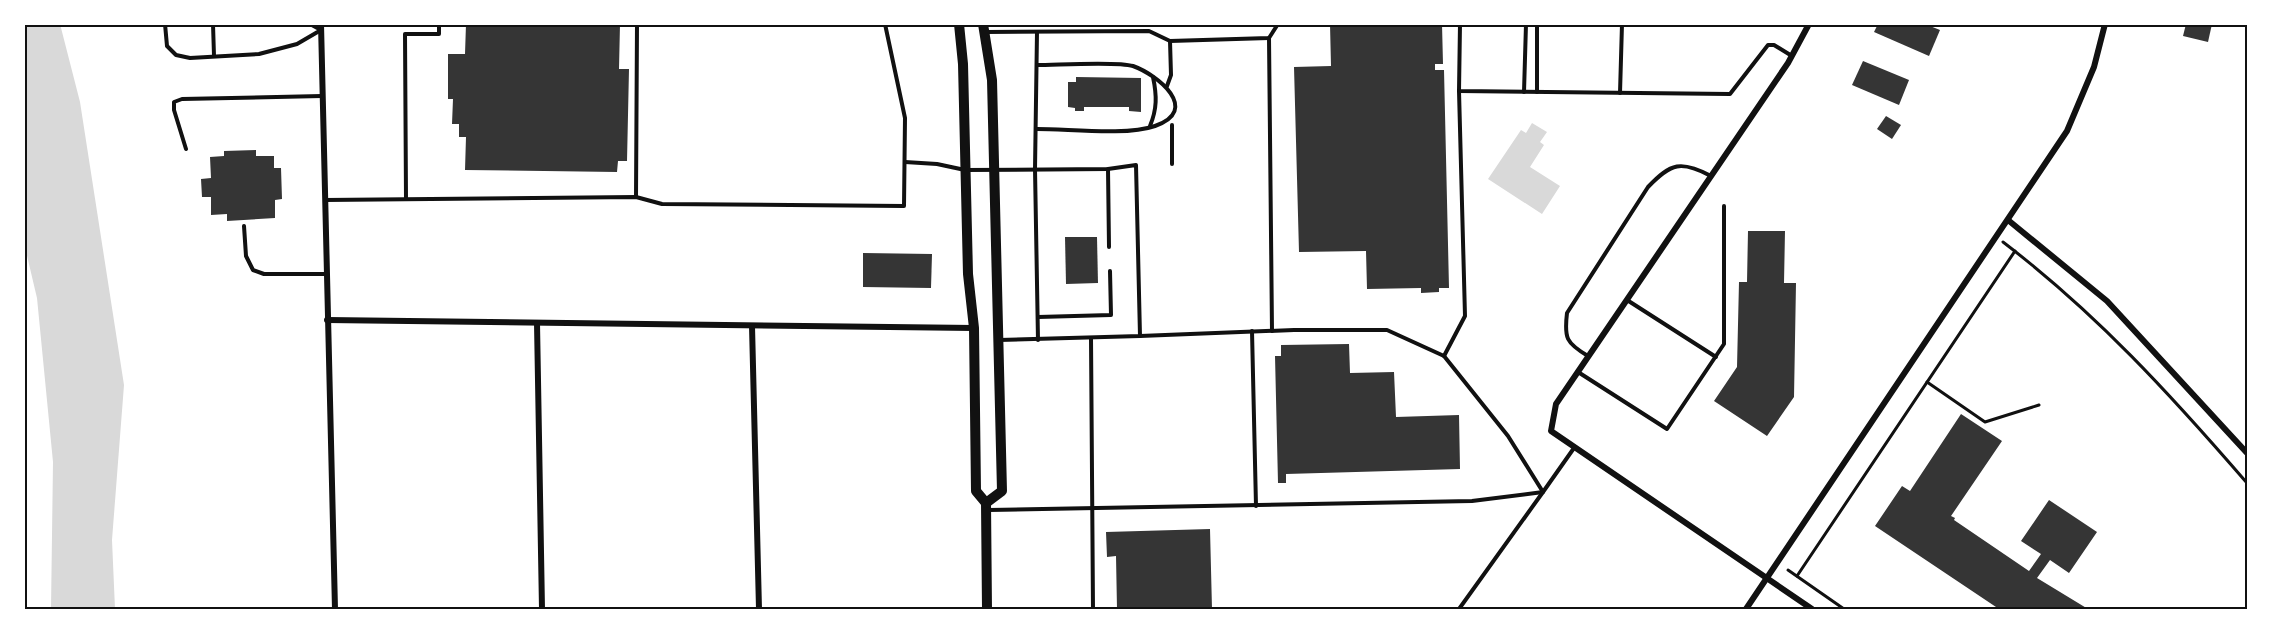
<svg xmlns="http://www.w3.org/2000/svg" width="2271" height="633" viewBox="0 0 2271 633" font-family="Manrope,sans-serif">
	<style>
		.water { fill: #d9d9d9 }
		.building { fill: #353535 }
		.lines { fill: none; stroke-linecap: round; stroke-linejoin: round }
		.path { stroke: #111; stroke-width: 3 }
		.service { stroke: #111; stroke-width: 4 }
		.minor { stroke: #111; stroke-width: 6 }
		.secondary { stroke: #111; stroke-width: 10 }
		.neatline { fill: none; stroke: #111; stroke-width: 2 }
	</style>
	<rect width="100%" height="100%" fill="#fff"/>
	<g class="water">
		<polygon points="24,24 60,24 80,102 124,385 112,540 115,609 51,609 53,462 37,298 24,243"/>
		<polygon points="1532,123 1547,132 1540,142 1544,145 1530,167 1560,186 1542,214 1488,179 1521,130 1526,133"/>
	</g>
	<g class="building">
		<polygon points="466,24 620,24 619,69 629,69 627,161 618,161 617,172 465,170 466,137 459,137 459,124 452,124 453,99 448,99 448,54 465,54"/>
		<polygon points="1330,24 1442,24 1443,64 1435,64 1435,70 1444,70 1449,288 1439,288 1439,292 1421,293 1421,288 1367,289 1366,251 1299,252 1294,67 1331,66"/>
		<polygon points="1878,24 1925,24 1940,30 1929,56 1874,32"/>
		<polygon points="2186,24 2212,24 2208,42 2183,36"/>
		<polygon points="1863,61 1909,80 1899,105 1852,85"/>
		<polygon points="1076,77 1141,78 1141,112 1129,111 1129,107 1084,107 1084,111 1075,111 1075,108 1068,107 1068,82 1076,82"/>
		<polygon points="1886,116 1901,125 1892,139 1877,129"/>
		<polygon points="256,150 256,156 274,156 274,168 281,168 282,199 275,200 275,218 227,221 227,214 211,215 211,197 202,197 201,179 211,178 210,157 224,156 224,151"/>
		<polygon points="1748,231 1785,231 1784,283 1796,283 1794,397 1767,436 1714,401 1737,367 1739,282 1747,282"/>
		<polygon points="1065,237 1097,237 1098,283 1066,284"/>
		<polygon points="863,253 932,254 931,288 863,287"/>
		<polygon points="1349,344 1350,373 1394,372 1396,417 1459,415 1460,469 1286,474 1286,483 1278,483 1275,356 1281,356 1281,345"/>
		<polygon points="1961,414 2002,441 1951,516 1955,518 1954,520 2029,571 2041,554 2021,541 2049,500 2097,532 2069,573 2050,560 2037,578 2088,609 1999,609 1875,526 1902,486 1910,491"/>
		<polygon points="1210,529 1212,609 1117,609 1116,556 1107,557 1106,532"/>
	</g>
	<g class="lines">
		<g class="path">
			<path d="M2003,242C2097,314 2170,394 2247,483"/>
			<polyline points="1927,382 1985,422 2039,405"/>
			<polyline points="1788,570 1844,609"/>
			<polyline points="1797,576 2015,251"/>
		</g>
		<g class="service">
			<polyline points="165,24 167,46 176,55 190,58 259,54 297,44 321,30 310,24"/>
			<polyline points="213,24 214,56"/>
			<polyline points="1460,24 1459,91 1730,94 1768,45 1774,45 1792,56"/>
			<polyline points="1537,24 1537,92"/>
			<polyline points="985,32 1149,31 1170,41 1269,38 1278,24"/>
			<polyline points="1037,32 1035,169 1038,340"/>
			<polyline points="1269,38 1272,331"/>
			<polyline points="1167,86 1171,75 1170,41"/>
			<polyline points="1524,92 1526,24"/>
			<polyline points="1620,93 1622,24"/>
			<polyline points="1172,125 1172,164"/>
			<path d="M1150,126C1157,109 1157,96 1153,77"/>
			<path d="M1037,129C1070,129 1126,136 1155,126C1201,110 1158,75 1133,66C1118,61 1057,65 1037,65"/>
			<polyline points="186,149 174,110 174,102 182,99 322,96"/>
			<polyline points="905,162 937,164 965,170 1108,169 1136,165 1140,336 999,340"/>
			<polyline points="1108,169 1109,247"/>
			<polyline points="636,197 637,24"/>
			<polyline points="406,199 405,34 439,34 439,24"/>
			<polyline points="325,200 636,197 662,204 904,206 905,118 885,24"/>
			<polyline points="244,226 246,256 253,270 264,274 326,274"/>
			<polyline points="1627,300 1716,357"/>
			<polyline points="1038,317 1111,315 1110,271"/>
			<polyline points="1252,331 1256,506"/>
			<polyline points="1140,336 1294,330 1387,330 1444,356 1508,436 1543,492 1459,609"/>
			<polyline points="1091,338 1093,609"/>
			<polyline points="1444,356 1465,316 1459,91"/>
			<path d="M1588,356C1566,343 1564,338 1567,313L1648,187C1671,163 1681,160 1711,176"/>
			<polyline points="1578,372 1667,429 1724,344 1724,206"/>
			<polyline points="989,510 1472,501 1543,492 1574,448"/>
		</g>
		<g class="minor">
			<polyline points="321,24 335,609"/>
			<polyline points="1809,24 1788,63 1556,404 1551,431 1812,609"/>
			<polyline points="2008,220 2107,301 2247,453"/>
			<polyline points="327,320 974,328"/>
			<polyline points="537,323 542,609"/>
			<polyline points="752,326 759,609"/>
			<polyline points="1746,609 2067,131 2094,67 2105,24"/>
		</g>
		<g class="secondary">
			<polyline points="959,24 963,64 968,274 974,328 976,491 986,503 987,609"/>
			<polyline points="983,24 992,80 1002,491 986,503"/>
		</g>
	</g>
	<rect width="2271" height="633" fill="none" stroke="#ffffff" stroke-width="51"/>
	<rect x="26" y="26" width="2220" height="582" class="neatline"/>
</svg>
